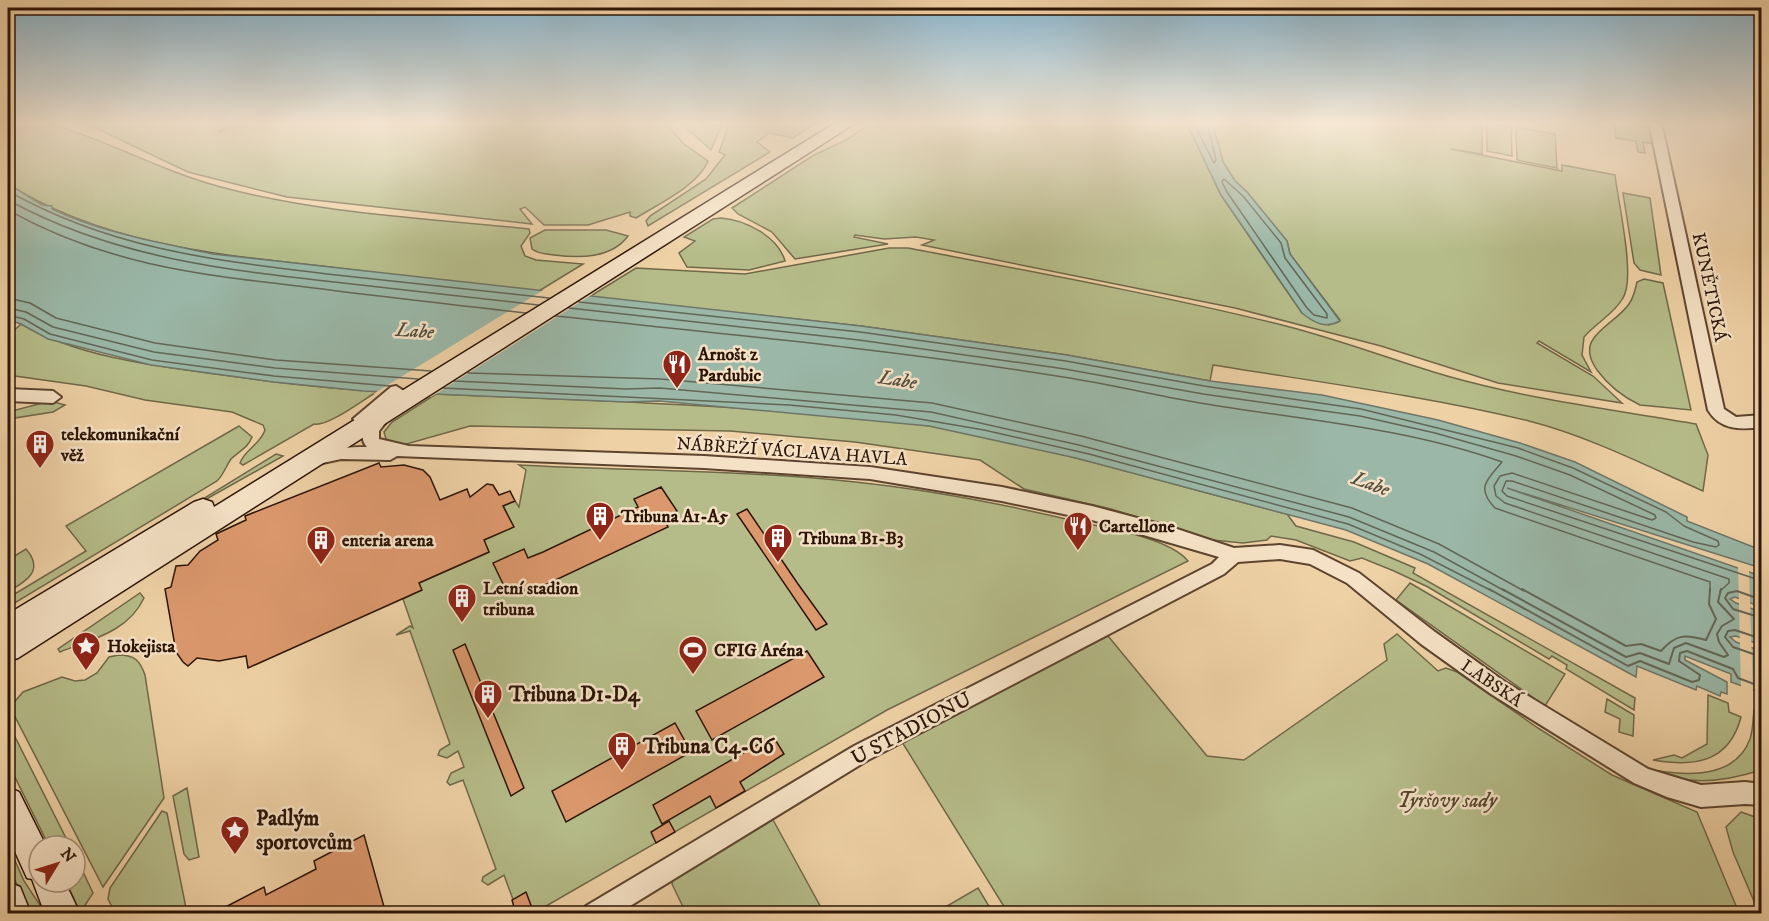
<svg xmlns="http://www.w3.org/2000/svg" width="1769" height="921" viewBox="0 0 1769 921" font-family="'IM FELL DW Pica',serif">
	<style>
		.green { fill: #b5bc89; stroke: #706848; stroke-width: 1.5 }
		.water { fill: #9ab7a7; stroke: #6e7667; stroke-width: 1.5 }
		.pier { fill: #efd1a6 }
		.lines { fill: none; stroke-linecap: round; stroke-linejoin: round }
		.shore-far1 { stroke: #636657; stroke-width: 1.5 }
		.shore { stroke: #636657; stroke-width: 2 }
		.building { fill: #dc986d; stroke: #2c1507; stroke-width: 1.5 }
		.street-casing { stroke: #5d442f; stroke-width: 4 }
		.secondary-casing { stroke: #2c1507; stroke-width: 3 }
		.street { fill: #f5e1c5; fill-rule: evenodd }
		.secondary { fill: #f5e1c5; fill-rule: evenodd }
		.labels { text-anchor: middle; stroke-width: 5; stroke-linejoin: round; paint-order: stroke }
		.street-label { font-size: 18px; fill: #2c1507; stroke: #f5e1c5 }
		.poi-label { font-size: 18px; font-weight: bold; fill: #2c1507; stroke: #f5e1c5; text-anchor: start }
		.water-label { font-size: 20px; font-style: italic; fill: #524e3f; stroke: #f5e1c5 }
		.near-poi-label { font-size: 21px; font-weight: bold; fill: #2c1507; stroke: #f5e1c5; text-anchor: start }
		.near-street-label { font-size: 21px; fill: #2c1507; stroke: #f5e1c5 }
		.near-park-label { font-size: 21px; font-style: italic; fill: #55472e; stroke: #f5e1c5 }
	</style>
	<rect width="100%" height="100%" fill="#efd1a6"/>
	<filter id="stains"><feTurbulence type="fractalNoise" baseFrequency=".00333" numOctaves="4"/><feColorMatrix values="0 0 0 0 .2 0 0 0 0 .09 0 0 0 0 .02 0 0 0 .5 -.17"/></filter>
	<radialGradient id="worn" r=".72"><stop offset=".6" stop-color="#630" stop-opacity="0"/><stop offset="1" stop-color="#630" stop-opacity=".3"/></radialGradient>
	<g class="green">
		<path d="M45,122C106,139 160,171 221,187C320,214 427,218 529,229L530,233L521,246L525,256L536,260L583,264L539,291C467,284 394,275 322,266C212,254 103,244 8,184V123Z"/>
		<path d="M83,122H246L219,130V132L257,122H664L684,144L708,161C698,186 658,204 636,218L630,216V212L588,225H544L525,207L520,209L532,224L287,197L188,172Z"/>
		<polygon points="723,122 711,150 680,122"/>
		<polygon points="730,122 818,122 793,138 769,133 757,142 770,152 648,226 646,221 650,216 706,179 725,155 719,152"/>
		<path d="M873,122H1186L1221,195L1284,287L1302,313L1329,325L1340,320L1290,254L1287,241L1247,192L1235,181L1223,162L1212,122H1482V154L1451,149L1562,171V165L1615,175C1618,202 1636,277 1623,298C1614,314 1596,323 1584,337L1582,355L1591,372L1539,341L1537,343L1593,376L1622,403L1498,383L1381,346L1235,308L922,245L934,240L916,237L884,239L855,235L854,237L888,244L795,259L772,232L738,214L732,208L814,155L846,140Z"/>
		<polygon points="1649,122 1654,144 1643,142 1645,153 1638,152 1636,141 1616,138 1614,123"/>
		<polygon points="1487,123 1511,127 1512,156 1487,151"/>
		<polygon points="1516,127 1555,134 1557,168 1517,160"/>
		<polygon points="1623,193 1650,198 1661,275 1640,270 1634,263"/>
		<path d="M721,218C745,220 778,236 785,261L749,270L687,267L679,253L695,241L684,237L713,219Z"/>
		<path d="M545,230H606L628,236C611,259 579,258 554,255C546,254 538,254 532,249L530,238Z"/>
		<path d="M889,248H908C1034,272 1161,295 1286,326C1340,340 1393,360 1447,376C1528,399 1613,410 1696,424L1708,455L1703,491C1647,466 1588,436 1529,421C1425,396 1318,382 1213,365L1210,381L1067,355L861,326L589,297L636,268L745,274Z"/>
		<path d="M1644,279L1663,283L1691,410L1640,405C1623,397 1608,385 1597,370C1573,336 1613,327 1629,304C1634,297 1635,290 1637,282Z"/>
		<path d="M21,324C81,358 156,366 223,375C274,382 326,389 378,391C364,399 328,427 314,424L243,465L240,463C245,449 260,445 265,430L263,425L232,412L145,400L86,386L8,375V336Z"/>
		<path d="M436,394C551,399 666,402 780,411C830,414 881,417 930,426C1050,447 1169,484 1287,514L1296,526L1354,542L1415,568L1413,573L1635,698L1634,710L1566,669L1567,665L1552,656L1549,659L1428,587L1394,571L1362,558L1350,561L1296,540L1271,536L1267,540L1243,543L1212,540L1111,509L1024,489L980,460L855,442L730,431L470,426L403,445L386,439L384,432L392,422Z"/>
		<polygon points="50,401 65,405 53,412 8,419 8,412"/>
		<path d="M239,426L252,437C248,448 239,451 231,459C226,466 224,474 217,481L8,607V598L86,551L66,526Z"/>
		<polygon points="276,454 283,456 194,506 8,619"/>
		<path d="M519,465C631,471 744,470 855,482C932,490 1008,505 1083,523C1112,529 1170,539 1188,561L887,710L534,913H518L504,875L488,885L482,881L483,877L496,869L463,780L450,785L447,782L451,773L464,767L458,751L447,758L438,755L440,750L450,744L410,631L396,635L410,626L413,628L403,599L421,590L419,583L489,552L484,540L513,527L503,505L515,501L519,507L526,470Z"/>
		<path d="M26,549C45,571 26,581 8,592V560Z"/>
		<polygon points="1410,583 1565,674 1545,706 1396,600"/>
		<path d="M140,593L144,598C128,632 92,639 60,652L58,649Z"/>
		<polygon points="1397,634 1438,671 1446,668 1457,672 1538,728 1612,775 1697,812 1739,913 1008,913 902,742 1108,636 1207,756 1244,760 1387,660 1384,644"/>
		<path d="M119,655C135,655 140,661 145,675L164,798L103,887L10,707L23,692L62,677L75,681L85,680L97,673L109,657Z"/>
		<path d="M1708,695L1728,703L1729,712L1741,717C1729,763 1694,767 1653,760L1674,755L1682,758L1707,744Z"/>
		<polygon points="1607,699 1634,715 1633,736 1619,732 1620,719 1605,712"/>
		<path d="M1754,710L1761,713V770C1730,780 1689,787 1659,771C1691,776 1736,777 1750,739C1753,730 1753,719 1754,710Z"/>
		<polygon points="8,723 70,846 49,846 8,763"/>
		<polygon points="187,788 199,857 189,860 184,854 173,796"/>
		<polygon points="162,811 167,813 187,913 115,913 108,899 110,888"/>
		<polygon points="1741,812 1761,819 1761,913 1759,913 1733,852 1726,827"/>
		<polygon points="772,818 824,913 686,913 672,884 674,878"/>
		<polygon points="8,845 24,881 45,913 30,913 8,865"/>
		<polygon points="75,855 93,893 80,913 66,882 75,882"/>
		<polygon points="978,888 993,913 935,913"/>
	</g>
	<g class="water">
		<path d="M1212,122L1223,162L1235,181L1247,192L1287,241L1290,254L1340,321C1326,329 1314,323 1302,313L1221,195L1186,122Z"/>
		<path d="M8,184L42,205L52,206V209C102,233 159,242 213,254L861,326L1067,355L1210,381L1322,395L1438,420L1520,443L1575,462L1687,517V521L1761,550V568L1507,488L1761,576V607L1735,597L1730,599L1736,603L1761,612V645L1736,636L1730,637L1736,642L1761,651V693L1731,682V674L1685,656V660L1727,682V694L1721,692L1720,696L1697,686L1696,690L1637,666L1636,677L1428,564L1346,530L1076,458L929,426L659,401L626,402L363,391L274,382L151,365L48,339L21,324L8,320Z"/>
	</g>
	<g class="pier">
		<polygon points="545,289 593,294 431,397 373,394"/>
		<polygon points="1738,565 1749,569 1753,693 1741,689"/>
	</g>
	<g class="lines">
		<g class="shore-far1">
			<polyline points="1193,122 1214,163 1216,160 1207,122"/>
			<polygon points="1224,179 1243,196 1281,243 1285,258 1327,314 1327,318 1314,315 1307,308 1227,192 1222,182"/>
			<path d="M8,191C111,249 212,260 327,274C401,282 475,290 549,298"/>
			<path d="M8,200C114,258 225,270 343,283C408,290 473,298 538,305"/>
			<path d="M8,210C108,266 203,275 314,288C384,297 455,305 526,313"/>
			<polyline points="8,298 30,303 56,318 155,343 276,360 431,371"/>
			<polyline points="579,302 860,332 1066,361 1204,386 1361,409 1518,448 1573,468 1666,512 1684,526 1718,541 1719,545 1716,547 1693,542 1512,481 1506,481 1502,491 1507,496 1762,581"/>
			<polyline points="8,308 26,312 53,327 154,352 275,368 418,379"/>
			<polyline points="569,308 859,340 1065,369 1203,394 1360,416 1435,433 1516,456 1570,475 1655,515 1656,518 1652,520 1512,473 1500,476 1494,486 1496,496 1505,503 1729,579 1729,583 1720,591"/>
			<polyline points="8,315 24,319 50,334 152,360 274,376 390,386"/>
			<path d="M556,316C725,334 895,350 1063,377C1109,384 1154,395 1200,403C1301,420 1404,427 1502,462C1488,479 1475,487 1495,508L1710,582V591"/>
			<polyline points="468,373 661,379 932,403 1081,436 1352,508 1439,544 1524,591"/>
			<polyline points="454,381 626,389 660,388 931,412 1079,445 1349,517 1434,552 1505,591"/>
			<polyline points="443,388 789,405 896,415 984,430 1089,454 1348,524 1420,554 1492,591"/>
		</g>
		<g class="shore">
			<polyline points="1489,589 1628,666 1640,661 1692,682 1699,680 1700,675 1679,661 1680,653 1687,651 1733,669 1738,678 1762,687"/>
			<polyline points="1502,589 1626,657 1640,653 1669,664 1674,648 1686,643 1724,657 1728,655 1719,642 1717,634 1722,626 1734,619 1718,602 1721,589"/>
			<path d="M1522,589L1626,646L1641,644L1661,651C1676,634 1685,634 1706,640L1716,619L1709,604L1710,589"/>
			<polyline points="1762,600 1737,591 1728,593 1725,598 1733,609 1762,618"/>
			<polyline points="1762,639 1735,630 1728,631 1725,637 1733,647 1762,657"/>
		</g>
	</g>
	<g class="building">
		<polygon points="379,463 381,467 404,465 423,470 430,477 440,500 467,489 470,497 487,484 493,485 499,495 510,491 515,501 503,506 514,527 484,540 489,552 419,583 422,590 248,668 246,656 219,661 197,658 188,666 183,662 176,652 165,589 171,587 176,566 188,565 200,551 218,540 216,534 246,520 245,516"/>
		<polygon points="661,487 677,511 663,517 668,527 526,594 521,583 506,590 493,563 524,549 528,558 543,552 638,507 634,499"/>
		<polygon points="747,509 798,584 827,624 816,630 737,514"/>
		<polygon points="465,644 524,788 511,796 453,650"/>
		<polygon points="807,651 824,677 712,740 696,711"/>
		<polygon points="675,723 691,752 566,822 552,791"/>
		<polygon points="773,736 784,754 740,782 745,791 716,808 710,796 662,824 653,805"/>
		<polygon points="669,821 675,832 656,843 651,832"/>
		<polygon points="364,835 386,914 212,914 264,887 266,895 316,869 314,861"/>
		<polygon points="526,892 532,908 516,914 512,900"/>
	</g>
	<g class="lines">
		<g class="street-casing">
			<g id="street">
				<path d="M1649,122H1661L1724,409L1736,417L1762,415V427C1740,430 1720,430 1708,410Z"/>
				<path d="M396,386L404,391L381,412L388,413L390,417L379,431V439L409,446L704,456L870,467L1002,487L1092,506L1171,527L1234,548L1280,545L1313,550L1359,573L1435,632L1505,682L1648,769L1701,785L1745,782L1762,784V805L1745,804L1701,807L1667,797L1634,783L1491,694L1421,644L1347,583L1310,564L1280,559L1238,562L1224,574L868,760L617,914H583L586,906L854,746L1212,564L1219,557L1092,520L1002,501L870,479L704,468L397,456L390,460L341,459L318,464L312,462L310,458L312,454C331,448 348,447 367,447C360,440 362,429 368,422L361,425L353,419L391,387Z"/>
				<polygon points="8,389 53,391 61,397 53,403 8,401"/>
			</g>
		</g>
		<g class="secondary-casing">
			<g id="secondary">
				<polygon points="837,122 857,122 18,658 8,661 8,614 194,502 203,499 212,502 214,507"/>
				<polygon points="8,787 19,792 46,846 39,846 39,882 65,882 80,914 45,914 32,879 27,878 8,836"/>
				<polygon points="8,882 20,887 31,914 8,914"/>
			</g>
		</g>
		<use href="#street" class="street"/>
		<use href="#secondary" class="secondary"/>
	</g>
	<linearGradient id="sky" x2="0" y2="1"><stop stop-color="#89b5ce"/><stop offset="0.49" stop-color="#f8ead7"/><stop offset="1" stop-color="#f8ead7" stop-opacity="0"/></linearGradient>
	<rect width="1769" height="251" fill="url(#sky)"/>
	<defs>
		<g id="restaurant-pin" transform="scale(1.5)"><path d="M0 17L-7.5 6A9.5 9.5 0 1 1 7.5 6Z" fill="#8f2418" stroke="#f5e1c5"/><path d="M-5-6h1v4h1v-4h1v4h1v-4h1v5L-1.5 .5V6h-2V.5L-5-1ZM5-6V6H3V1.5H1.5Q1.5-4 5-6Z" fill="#fff"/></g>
		<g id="building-pin" transform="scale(1.5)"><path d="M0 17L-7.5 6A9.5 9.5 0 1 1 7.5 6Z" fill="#8f2418" stroke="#f5e1c5"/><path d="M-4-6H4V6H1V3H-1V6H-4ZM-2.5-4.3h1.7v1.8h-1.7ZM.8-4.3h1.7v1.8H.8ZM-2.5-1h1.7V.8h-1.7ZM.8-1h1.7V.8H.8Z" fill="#fff"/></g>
		<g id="sight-pin" transform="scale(1.5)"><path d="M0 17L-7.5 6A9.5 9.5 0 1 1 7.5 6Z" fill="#8f2418" stroke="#f5e1c5"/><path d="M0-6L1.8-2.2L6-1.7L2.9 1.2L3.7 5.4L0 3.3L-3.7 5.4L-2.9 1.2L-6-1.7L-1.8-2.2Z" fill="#fff"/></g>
		<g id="stadium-pin" transform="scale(1.5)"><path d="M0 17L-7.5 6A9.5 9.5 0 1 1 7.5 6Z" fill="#8f2418" stroke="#f5e1c5"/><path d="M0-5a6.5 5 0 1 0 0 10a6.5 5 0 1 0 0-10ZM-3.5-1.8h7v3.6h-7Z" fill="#fff"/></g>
	</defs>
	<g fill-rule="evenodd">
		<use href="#restaurant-pin" x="677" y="364"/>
		<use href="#building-pin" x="40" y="444"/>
		<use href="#building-pin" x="600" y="516"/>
		<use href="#restaurant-pin" x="1078" y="526"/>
		<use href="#building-pin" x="778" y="538"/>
		<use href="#building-pin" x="321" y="540"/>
		<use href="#building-pin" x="462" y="598"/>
		<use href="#sight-pin" x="86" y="646"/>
		<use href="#stadium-pin" x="693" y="650"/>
		<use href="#building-pin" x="488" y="694"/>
		<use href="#building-pin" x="622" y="746"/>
		<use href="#sight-pin" x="235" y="830"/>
	</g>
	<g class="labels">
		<g class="street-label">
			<text transform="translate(1710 287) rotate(78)" y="6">KUNĚTICKÁ</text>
			<text transform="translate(792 451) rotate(4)" y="6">NÁBŘEŽÍ VÁCLAVA HAVLA</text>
			<text transform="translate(1492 683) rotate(34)" y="6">LABSKÁ</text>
		</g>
		<g class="poi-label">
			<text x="698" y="360">Arnošt z<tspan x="698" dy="21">Pardubic</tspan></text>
			<text x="61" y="440">telekomunikační<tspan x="61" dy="21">věž</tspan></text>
			<text x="621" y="522">Tribuna A1-A5</text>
			<text x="1099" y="532">Cartellone</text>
			<text x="799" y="544">Tribuna B1-B3</text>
			<text x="342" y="546">enteria arena</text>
			<text x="483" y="594">Letní stadion<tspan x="483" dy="21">tribuna</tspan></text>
			<text x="107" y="652">Hokejista</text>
			<text x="714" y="656">CFIG Aréna</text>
		</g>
		<g class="water-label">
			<text transform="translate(415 330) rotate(4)" y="7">Labe</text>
			<text transform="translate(898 379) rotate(9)" y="7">Labe</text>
			<text transform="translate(1371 483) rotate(20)" y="7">Labe</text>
		</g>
		<g class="near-poi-label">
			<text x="509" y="701">Tribuna D1-D4</text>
			<text x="643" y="753">Tribuna C4-C6</text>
			<text x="256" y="825">Padlým<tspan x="256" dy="24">sportovcům</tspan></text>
		</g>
		<g class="near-street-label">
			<text transform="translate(911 728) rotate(-28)" y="7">U STADIONU</text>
		</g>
		<g class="near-park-label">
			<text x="1447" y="807">Tyršovy sady</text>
		</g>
	</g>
	<rect width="1769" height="921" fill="none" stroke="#efd1a6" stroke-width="30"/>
	<rect x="9" y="9" width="1751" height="903" fill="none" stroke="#2c1507" stroke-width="3"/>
	<rect x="15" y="15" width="1739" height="891" fill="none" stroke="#2c1507" stroke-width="1.5"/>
	<g transform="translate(57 864) rotate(52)"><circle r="28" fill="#f5e1c5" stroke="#a58f79" stroke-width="1.5"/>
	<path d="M0-4.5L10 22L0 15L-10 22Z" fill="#8f2418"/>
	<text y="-9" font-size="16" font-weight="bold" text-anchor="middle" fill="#2c1507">N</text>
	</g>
	<rect width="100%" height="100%" filter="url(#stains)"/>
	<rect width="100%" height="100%" fill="url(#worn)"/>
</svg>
